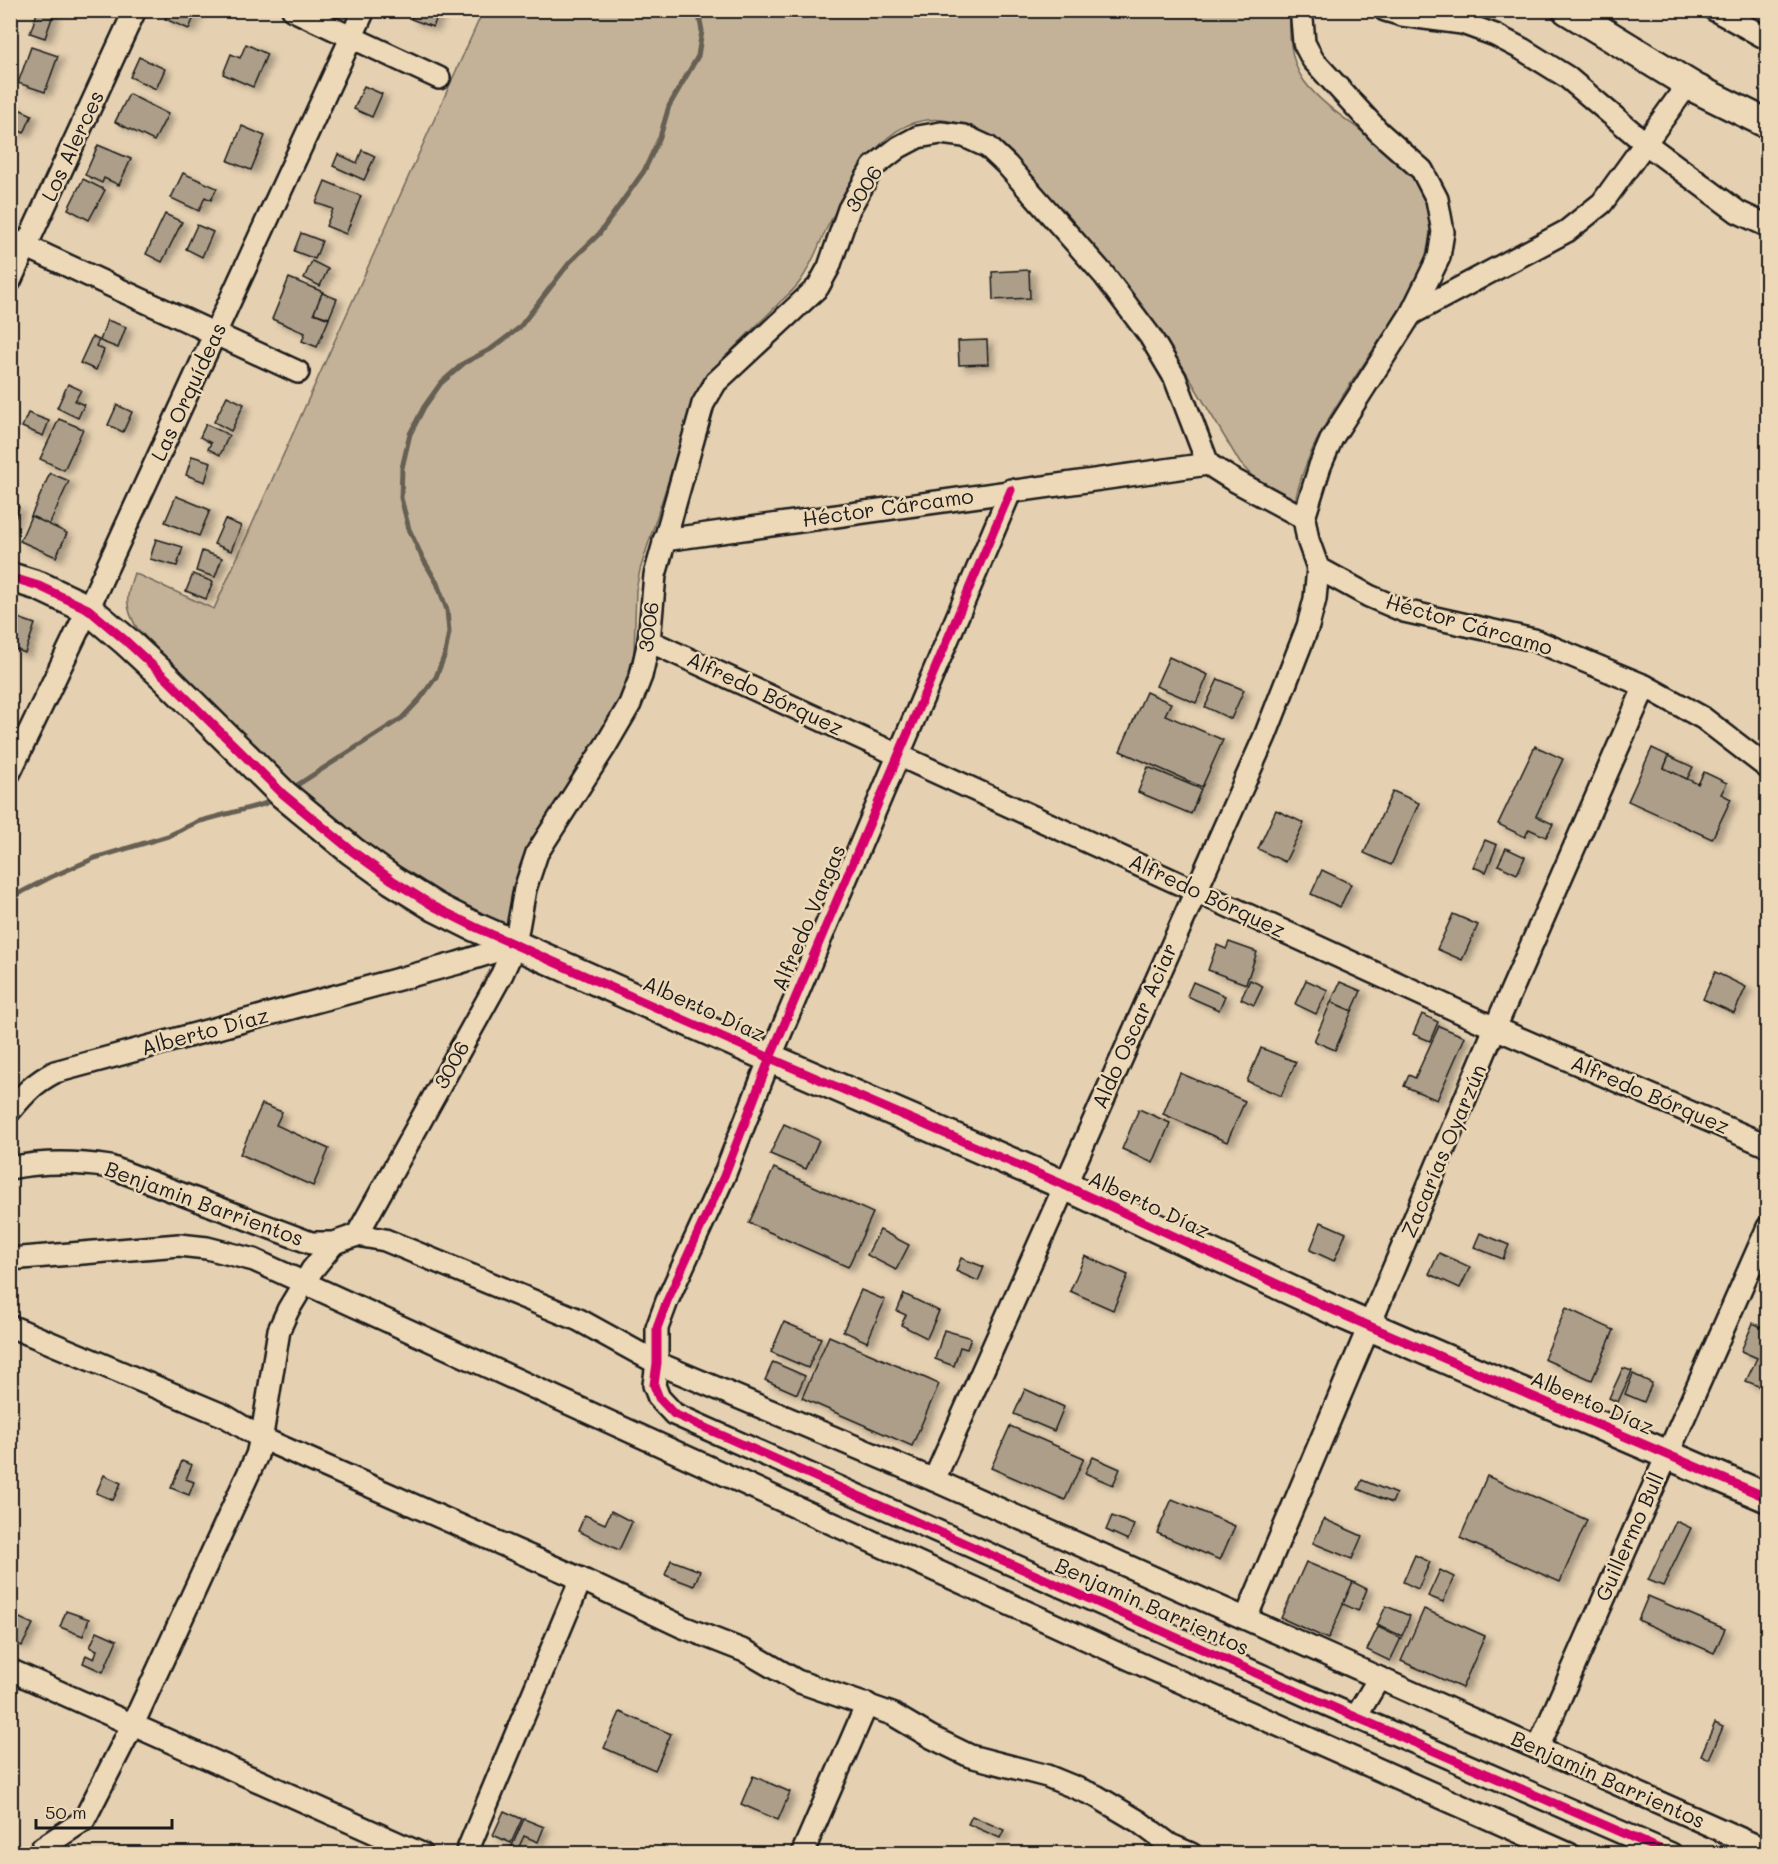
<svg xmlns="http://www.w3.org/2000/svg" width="1778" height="1864" viewBox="0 0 1778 1864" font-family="Mali,sans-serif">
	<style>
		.green { fill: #c3b298; stroke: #70675a; stroke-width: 1.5 }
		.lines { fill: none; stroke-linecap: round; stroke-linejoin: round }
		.stream { stroke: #665f53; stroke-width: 5 }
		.building { fill: #ac9e88; stroke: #1c1c1c; stroke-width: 1.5; filter: url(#shadow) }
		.street-casing { stroke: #1c1c1c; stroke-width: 26 }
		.secondary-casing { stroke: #1c1c1c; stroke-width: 33 }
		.street { stroke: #edd8b7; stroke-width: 21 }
		.secondary { stroke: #edd8b7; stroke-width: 28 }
		.cycleway-casing { stroke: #edd8b7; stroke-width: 13 }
		.cycleway { stroke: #d6006c; stroke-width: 9 }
		.labels { text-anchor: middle; stroke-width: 5; stroke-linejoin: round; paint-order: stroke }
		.street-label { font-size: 21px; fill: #1c1c1c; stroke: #edd8b7 }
	</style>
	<defs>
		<filter id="shadow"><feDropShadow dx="6" dy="4" stdDeviation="3" flood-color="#0004"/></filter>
	</defs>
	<rect width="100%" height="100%" fill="#e5d0b1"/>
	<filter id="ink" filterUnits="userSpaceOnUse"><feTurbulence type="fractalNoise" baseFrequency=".0167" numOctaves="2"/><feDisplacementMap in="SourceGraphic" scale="12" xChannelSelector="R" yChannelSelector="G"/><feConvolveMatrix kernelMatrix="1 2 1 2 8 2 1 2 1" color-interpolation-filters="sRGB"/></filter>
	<g filter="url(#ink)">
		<path class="green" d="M483,11H1291C1288,33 1290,61 1304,81C1339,129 1428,155 1430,223C1431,267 1404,303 1381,338C1347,390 1307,441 1295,502L1252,476L1240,463L1183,367L1158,330L1127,289L998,141C909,87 872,143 832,218C820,239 814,263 799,283C794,290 787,296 780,302C757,327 728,350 709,378C692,404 682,437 673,466C662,501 651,536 640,570L636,590L634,654L620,701L524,855C514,879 511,902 508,928C494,923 479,918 465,911C337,842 237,730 137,628C124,606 126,596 134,573L214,609Z"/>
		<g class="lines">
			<g class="stream">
				<polyline points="291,789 402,718 420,699 436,677 445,654 449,632 447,610 437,583 422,557 409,529 401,498 402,468 410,434 424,407 441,383 464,363 491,349 519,328 570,262 599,234 644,171 660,137 669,106 698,56 702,31 698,10"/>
				<polyline points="10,898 51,877 95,858 168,836 197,822 264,804 274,798"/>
			</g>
		</g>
		<g class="building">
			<polygon points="38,10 54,12 45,38 30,33"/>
			<polygon points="169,10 197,10 189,29 165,19"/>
			<polygon points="413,10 440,10 433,27 411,19 414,11"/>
			<polygon points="246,44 267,54 253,87 223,74 231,54 240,58"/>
			<polygon points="31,47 58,56 45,92 18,83"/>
			<polygon points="139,57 165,69 156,89 130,77"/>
			<polygon points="364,86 382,94 372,117 354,109"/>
			<polygon points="129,94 168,114 154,141 115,122"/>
			<polygon points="10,105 32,115 24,133 15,129 12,137"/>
			<polygon points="242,126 265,136 251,170 228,161"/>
			<polygon points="98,145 131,159 119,185 104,178 102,183 85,175"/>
			<polygon points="362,150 375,156 364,180 333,166 338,154 357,163"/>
			<polygon points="183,173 217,188 211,200 205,197 199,211 171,198"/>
			<polygon points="83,179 105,190 89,220 68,209"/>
			<polygon points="325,181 361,196 346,234 326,226 333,209 316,203"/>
			<polygon points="165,214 182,222 162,262 146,254"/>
			<polygon points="197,225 213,232 202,257 186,249"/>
			<polygon points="301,233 322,241 315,259 294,251"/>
			<polygon points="312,261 328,269 320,286 304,278"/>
			<polygon points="1029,270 1030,298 993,300 992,272"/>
			<polygon points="289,278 323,292 314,313 329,319 317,347 302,341 305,333 272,319"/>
			<polygon points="322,293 337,299 329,318 314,313"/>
			<polygon points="107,320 126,327 118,348 100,341"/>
			<polygon points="92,337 99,340 96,346 104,350 96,370 80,363"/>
			<polygon points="987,340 988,364 959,365 958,341"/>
			<polygon points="68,384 81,390 75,401 84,405 78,418 57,408"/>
			<polygon points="227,396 244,404 231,431 214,422"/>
			<polygon points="117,405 132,412 123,432 108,425"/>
			<polygon points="28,413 49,421 43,436 22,427"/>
			<polygon points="59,419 83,429 64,470 40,459"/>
			<polygon points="206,424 229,435 220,455 208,449 211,443 200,437"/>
			<polygon points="192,456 211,462 205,482 186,475"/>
			<polygon points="50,473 69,481 49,525 31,516"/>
			<polygon points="176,496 210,510 199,536 165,522"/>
			<polygon points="10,504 19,507 10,533"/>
			<polygon points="31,516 67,533 56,557 20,541"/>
			<polygon points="225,519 241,526 231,551 214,544"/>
			<polygon points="156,539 183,547 177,566 150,559"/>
			<polygon points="202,551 222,558 215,577 196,571"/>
			<polygon points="193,574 213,582 206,599 186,591"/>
			<polygon points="10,615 35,624 25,653 12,648 14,641 10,640"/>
			<polygon points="1169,657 1208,675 1196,703 1156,686"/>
			<polygon points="1218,679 1244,690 1231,719 1205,707"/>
			<polygon points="1146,692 1171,703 1165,715 1223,740 1202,787 1120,751"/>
			<polygon points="1535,746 1563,759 1536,816 1553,824 1546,837 1529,829 1525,837 1498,824"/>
			<polygon points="1652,748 1669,756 1664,768 1698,784 1704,772 1727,783 1721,794 1731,799 1712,839 1628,801"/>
			<polygon points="1669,756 1693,767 1687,779 1664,768"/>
			<polygon points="1148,767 1201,789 1191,814 1138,792"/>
			<polygon points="1393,791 1419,803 1391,865 1364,853"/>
			<polygon points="1276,810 1304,823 1285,862 1258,849"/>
			<polygon points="1485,840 1497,845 1486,872 1473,867"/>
			<polygon points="1506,848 1525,857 1517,874 1498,865"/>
			<polygon points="1322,870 1351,884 1340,907 1311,894"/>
			<polygon points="1453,914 1478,925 1462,960 1437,949"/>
			<polygon points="1229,942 1257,952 1246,984 1208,970 1217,945 1226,949"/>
			<polygon points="1715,972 1746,987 1734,1013 1703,999"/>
			<polygon points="1250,980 1263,986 1254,1005 1241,999"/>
			<polygon points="1306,980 1328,990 1316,1014 1295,1004"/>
			<polygon points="1193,982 1225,996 1219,1010 1187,996"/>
			<polygon points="1340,982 1361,991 1352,1011 1331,1002"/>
			<polygon points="1331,1002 1352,1011 1335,1050 1314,1041"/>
			<polygon points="1422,1014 1438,1022 1430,1041 1413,1034"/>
			<polygon points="1439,1026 1465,1037 1437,1100 1404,1086 1409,1075 1415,1078"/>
			<polygon points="1261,1048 1296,1062 1281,1096 1247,1081"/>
			<polygon points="1180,1073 1245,1101 1227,1142 1163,1114"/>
			<polygon points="262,1104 282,1112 276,1125 329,1149 313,1186 240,1154"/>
			<polygon points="1139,1109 1170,1123 1153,1163 1122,1149"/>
			<polygon points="784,1124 819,1140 806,1169 770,1154"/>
			<polygon points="774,1168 873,1213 848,1267 749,1223"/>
			<polygon points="1321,1222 1346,1233 1334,1261 1310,1250"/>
			<polygon points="880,1230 909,1245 896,1270 867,1255"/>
			<polygon points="1480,1233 1509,1245 1503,1259 1474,1247"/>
			<polygon points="1439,1253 1470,1267 1460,1288 1429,1274"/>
			<polygon points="1085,1256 1128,1275 1113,1310 1070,1291"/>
			<polygon points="961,1258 984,1267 978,1281 956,1271"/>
			<polygon points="861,1290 885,1300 867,1342 843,1331"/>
			<polygon points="904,1294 939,1311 927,1338 901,1325 906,1315 897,1311"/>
			<polygon points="1566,1308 1614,1330 1592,1380 1544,1359"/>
			<polygon points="784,1322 821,1338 808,1368 771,1352"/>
			<polygon points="1753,1323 1768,1330 1768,1390 1746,1381 1757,1358 1741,1351"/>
			<polygon points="944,1330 971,1338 967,1349 960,1347 954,1366 935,1359"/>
			<polygon points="829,1336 939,1384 912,1446 802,1398"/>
			<polygon points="773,1362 805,1376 797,1394 765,1380"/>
			<polygon points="1623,1368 1632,1371 1618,1402 1609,1398"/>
			<polygon points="1633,1374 1652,1383 1644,1402 1625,1394"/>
			<polygon points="1025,1389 1064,1407 1054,1431 1014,1414"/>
			<polygon points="1010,1426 1084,1458 1065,1500 991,1468"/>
			<polygon points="1093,1457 1120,1469 1113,1485 1085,1473"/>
			<polygon points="182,1461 192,1465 186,1479 194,1482 189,1495 171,1488"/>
			<polygon points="104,1475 121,1483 113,1500 96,1493"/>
			<polygon points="1487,1476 1587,1520 1560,1582 1460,1538"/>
			<polygon points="1362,1480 1396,1494 1392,1503 1358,1489"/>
			<polygon points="1172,1499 1235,1526 1220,1560 1157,1533"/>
			<polygon points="611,1511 632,1522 619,1550 578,1531 585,1515 605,1524"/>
			<polygon points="1112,1516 1134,1525 1128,1540 1106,1530"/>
			<polygon points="1324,1519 1362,1536 1352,1559 1313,1543"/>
			<polygon points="1676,1521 1691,1528 1663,1586 1648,1580"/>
			<polygon points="1415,1555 1430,1562 1418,1589 1403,1582"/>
			<polygon points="671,1560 700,1571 694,1586 665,1575"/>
			<polygon points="1306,1562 1353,1582 1328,1639 1281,1618"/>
			<polygon points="1440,1570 1454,1577 1443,1602 1428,1596"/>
			<polygon points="1353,1582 1367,1589 1358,1611 1343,1604"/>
			<polygon points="1648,1596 1725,1629 1714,1653 1638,1620"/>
			<polygon points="1386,1606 1410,1616 1402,1636 1377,1625"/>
			<polygon points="1424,1609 1485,1636 1462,1688 1401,1661"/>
			<polygon points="66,1611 89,1619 83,1636 60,1627"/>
			<polygon points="13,1615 33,1624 22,1646 10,1640 10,1621"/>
			<polygon points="1378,1627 1401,1638 1390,1661 1367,1650"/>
			<polygon points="97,1631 117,1640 103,1672 83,1663 86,1655 94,1659 97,1650 90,1647"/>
			<polygon points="620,1712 671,1734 655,1770 604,1748"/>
			<polygon points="1715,1723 1723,1727 1709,1759 1701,1755"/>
			<polygon points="753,1776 790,1792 778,1820 741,1804"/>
			<polygon points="504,1811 522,1819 511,1843 493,1835"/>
			<polygon points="972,1816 1004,1830 1000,1838 968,1824"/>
			<polygon points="524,1819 544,1827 538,1842 524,1836 517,1851 511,1848"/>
		</g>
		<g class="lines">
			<g class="street-casing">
				<g id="street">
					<polyline points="293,10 439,78"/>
					<polyline points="1303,10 1302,19 1304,43 1313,60 1379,132 1422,170 1437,199 1443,232 1439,257 1411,314 1332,438 1320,466 1304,518 1308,540 1318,568 1369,596 1404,611 1534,640 1645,686 1703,718 1768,768"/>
					<polyline points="1385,10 1402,15 1462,23 1495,35 1522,49 1567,77 1645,143 1738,212 1768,226"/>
					<polyline points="1715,10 1768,39"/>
					<polyline points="10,239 298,372"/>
					<polyline points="10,281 135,10"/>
					<polyline points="1411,314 1567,231 1602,203 1688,84"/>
					<polyline points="1011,490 770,1058 724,1176 667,1301 657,1328 657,1363 654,1385 659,1398 674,1414 1319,1701 1671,1854"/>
					<polyline points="664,540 1208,464 1230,478 1304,518"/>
					<polyline points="649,641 1495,1028 1768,1146"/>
					<polyline points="10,772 88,609 364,10"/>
					<path d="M10,1111C25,1093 34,1083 55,1072L458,963L515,945"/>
					<path d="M10,1168C44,1161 77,1162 110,1167L311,1243H334L357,1235L385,1240L579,1320L657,1363L934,1480L1768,1851"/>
					<polyline points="357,1235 502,974 515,945 525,889 537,853 606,745 630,704 641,676 649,641 655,575 703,404 716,382 818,287 829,267 849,209 873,167 899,147 918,137 941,133 964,136 988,147 1007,165 1104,275 1150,336 1175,378 1208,464"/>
					<polyline points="10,1259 179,1245 207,1248 254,1260 1145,1666 1569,1854"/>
					<polyline points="10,1326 225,1416 261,1438 581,1579 683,1627 747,1652 797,1681 892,1714 931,1737 970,1756 1047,1776 1096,1796 1138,1821 1170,1845 1191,1854"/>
					<polyline points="934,1480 1265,736 1308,626 1315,599 1318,568"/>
					<polyline points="1246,1618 1495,1028 1645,686"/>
					<polyline points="10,1670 422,1854"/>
					<polyline points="1356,1717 1379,1678"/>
					<polyline points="1538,1748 1768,1227"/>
					<polyline points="42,1848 84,1820 133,1724 257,1455 263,1429 279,1330 288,1310 312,1270 334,1243"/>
					<polyline points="466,1854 581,1579"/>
					<polyline points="802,1854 867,1704"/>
				</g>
			</g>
			<g class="secondary-casing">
				<g id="secondary">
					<polyline points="1567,10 1695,88 1768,124"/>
					<polyline points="10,577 39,586 88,609 126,641 167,679 283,794 352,851 392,880 435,907 475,927 770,1058 1064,1185 1346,1316 1768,1498"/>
				</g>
			</g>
			<use href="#street" class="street"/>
			<use href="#secondary" class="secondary"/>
			<g class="cycleway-casing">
				<g id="cycleway">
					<polyline points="1011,490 770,1058 724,1176 667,1301 657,1328 657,1363 654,1385 659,1398 674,1414 1319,1701 1671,1854"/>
					<polyline points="10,577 39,586 88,609 126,641 167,679 283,794 352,851 392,880 435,907 475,927 770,1058 1064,1185 1346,1316 1768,1498"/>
				</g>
			</g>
			<use href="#cycleway" class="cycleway"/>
		</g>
	</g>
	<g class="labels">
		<g class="street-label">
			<text transform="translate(73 146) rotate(-65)" y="7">Los Alerces</text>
			<text transform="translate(864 189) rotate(-58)" y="7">3006</text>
			<text transform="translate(189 392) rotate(-65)" y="7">Las Orquídeas</text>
			<text transform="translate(888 508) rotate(-8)" y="7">Héctor Cárcamo</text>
			<text transform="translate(1469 625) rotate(16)" y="7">Héctor Cárcamo</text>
			<text transform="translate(649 627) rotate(-83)" y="7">3006</text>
			<text transform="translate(765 694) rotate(25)" y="7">Alfredo Bórquez</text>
			<text transform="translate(1207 896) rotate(25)" y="7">Alfredo Bórquez</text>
			<text transform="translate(809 918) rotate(-67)" y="7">Alfredo Vargas</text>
			<text transform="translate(704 1009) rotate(24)" y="7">Alberto Díaz</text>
			<text transform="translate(1135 1026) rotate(-66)" y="7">Aldo Oscar Aciar</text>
			<text transform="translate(205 1032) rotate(-15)" y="7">Alberto Díaz</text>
			<text transform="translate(452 1065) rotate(-61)" y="7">3006</text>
			<text transform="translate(1650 1095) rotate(23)" y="7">Alfredo Bórquez</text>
			<text transform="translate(1444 1151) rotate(-67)" y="7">Zacarías Oyarzún</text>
			<text transform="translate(204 1204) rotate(20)" y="7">Benjamin Barrientos</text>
			<text transform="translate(1149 1205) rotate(25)" y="7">Alberto Díaz</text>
			<text transform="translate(1592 1403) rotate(23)" y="7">Alberto Díaz</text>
			<text transform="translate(1630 1537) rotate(-66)" y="7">Guillermo Bull</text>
			<text transform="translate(1152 1607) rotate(24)" y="7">Benjamin Barrientos</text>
			<text transform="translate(1608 1780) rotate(24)" y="7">Benjamin Barrientos</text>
		</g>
	</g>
	<rect width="1778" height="1864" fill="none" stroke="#edd8b7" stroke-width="36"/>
	<rect x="18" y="18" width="1742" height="1828" fill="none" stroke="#1c1c1c" stroke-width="2" filter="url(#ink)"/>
	<path d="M36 1819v9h136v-9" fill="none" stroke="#1c1c1c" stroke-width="3"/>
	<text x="45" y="1819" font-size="18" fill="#1c1c1c" stroke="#edd8b7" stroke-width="4.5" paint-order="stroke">50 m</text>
</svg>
